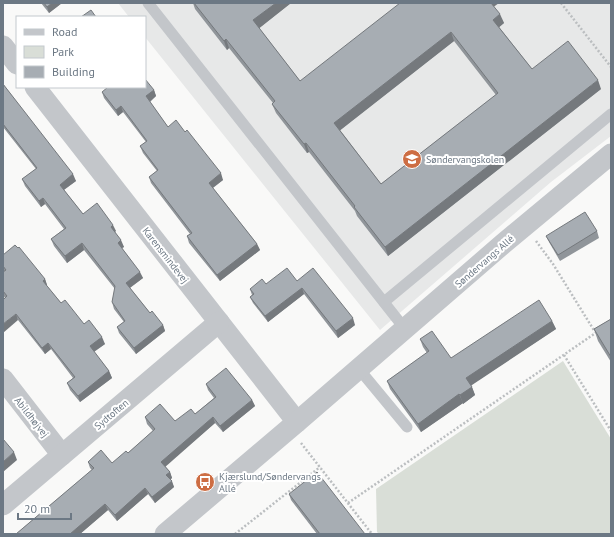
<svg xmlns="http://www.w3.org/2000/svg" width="614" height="537" viewBox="0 0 614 537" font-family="'PT Sans',sans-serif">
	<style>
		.built { fill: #e7e8e8 }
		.green { fill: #d9ded7 }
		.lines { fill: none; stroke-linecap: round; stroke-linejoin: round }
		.path { stroke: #bbbec0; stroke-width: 2.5; stroke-dasharray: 2 2; stroke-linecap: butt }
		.service { stroke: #c3c6ca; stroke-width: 11 }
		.minor { stroke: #c3c6ca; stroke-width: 21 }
		.wall { fill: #90959a; fill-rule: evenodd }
		.shaded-wall { fill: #75797d }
		.building { fill: #a7adb3; stroke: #75797d; fill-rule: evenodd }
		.labels { text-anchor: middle; stroke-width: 4; stroke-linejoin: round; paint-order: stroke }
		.poi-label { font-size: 10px; fill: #6c7884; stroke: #fff; text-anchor: start }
		.street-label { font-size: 10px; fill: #6c7884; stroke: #fff }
	</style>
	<rect width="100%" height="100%" fill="#f9f9f8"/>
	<polygon class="built" points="118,3 611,3 611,136 551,182 380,330 145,37 145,17 129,17"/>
	<polygon class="green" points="563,361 611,439 611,534 379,534 377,532 376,489"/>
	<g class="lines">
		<g class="path">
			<polyline points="561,3 611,67"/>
			<polyline points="536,241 553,264 595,332"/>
			<polyline points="564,355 611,431"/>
			<polyline points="301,443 372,534"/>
			<polyline points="348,503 597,332"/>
			<polyline points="235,534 320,467"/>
		</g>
		<g class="service">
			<polyline points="148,3 405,329"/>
			<polyline points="384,302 611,114"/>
			<polyline points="359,369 407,427"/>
		</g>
		<g class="minor">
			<polyline points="3,46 17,64"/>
			<polyline points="35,87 297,422"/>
			<polyline points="3,379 62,455"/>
			<polyline points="3,505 219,322"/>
			<polyline points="165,534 297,422 504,243 611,154"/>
		</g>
	</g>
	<g class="wall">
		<polygon points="41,3 62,3 49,13"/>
		<path d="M193,3H291L259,28L300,81L494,7L504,23L499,27L532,69L601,89L388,256L357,216L355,211L309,152L307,153L276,113L272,104L273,103L229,48L227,50L195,9ZM454,41L496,95L381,184L340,130Z"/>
		<polygon points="3,84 76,181 64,190 83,214 116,231 115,232 124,247 122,248 143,278 130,288 150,313 163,325 165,331 136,354 119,333 117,327 124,322 114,309 112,302 115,289 84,250 67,263 54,246 51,239 64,229 45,204 41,207 25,186 22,179 36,169 3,127"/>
		<polygon points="154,90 156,96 150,102 168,127 185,132 223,180 213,188 257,244 260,250 220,281 189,243 187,236 190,234 151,183 149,177 157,171 143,153 140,146 146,142 123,112 118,116 104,98 102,92"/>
		<polygon points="597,231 599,238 560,261 549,242 546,236"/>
		<polygon points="3,255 45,279 47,285 47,286 61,303 105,344 94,352 109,371 112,378 80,402 70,390 67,383 73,378 51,349 45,354 18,320 5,298 3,295 3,272 4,271 3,270"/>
		<polygon points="297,281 355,325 338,338 304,294 268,322 253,303 250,297 252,295 250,289 266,284"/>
		<polygon points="611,319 611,362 598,341 594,329"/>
		<polygon points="552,321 556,329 471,385 475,395 463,404 463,403 421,432 390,389 387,381 427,353 423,347 420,339 451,358"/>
		<polygon points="206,384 252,400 255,406 223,432 215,423 165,466 170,472 172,478 170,479 174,487 155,503 148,494 117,521 108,510 80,534 16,534 92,470 90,468 88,462 112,463 128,453 153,431 147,424 145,417 175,421 195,414 214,398 208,390"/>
		<polygon points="289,494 365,534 317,534 291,500"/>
	</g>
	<g class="shaded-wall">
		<polygon points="52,3 62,3 49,13 47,7"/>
		<polygon points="276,3 291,3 257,30 253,20"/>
		<polygon points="490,3 499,3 492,8"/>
		<polygon points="500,14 504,23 497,29 493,20"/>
		<polygon points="451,32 454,41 338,132 334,123"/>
		<polygon points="226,39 229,48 227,50 224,41"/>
		<polygon points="598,80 601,89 388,256 385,247"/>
		<polygon points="154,90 156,96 148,103 146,96"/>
		<polygon points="121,106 123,112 118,116 116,110"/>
		<polygon points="306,143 309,152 307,153 304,144"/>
		<polygon points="221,173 223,180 211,189 209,183"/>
		<polygon points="73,174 76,181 62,191 60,185"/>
		<polygon points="43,198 45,204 41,207 39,201"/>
		<polygon points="113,225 116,231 113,233 111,227"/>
		<polygon points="121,240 124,247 120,249 118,243"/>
		<polygon points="82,243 84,250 67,263 65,256"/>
		<polygon points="257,244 260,250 220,281 217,275"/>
		<polygon points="140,272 143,278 128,289 126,283"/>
		<polygon points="45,279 47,285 45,287 43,281"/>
		<polygon points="302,288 304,294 268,322 265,316"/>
		<polygon points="16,314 18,320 3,333 3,324"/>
		<polygon points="353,318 355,325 338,338 336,331"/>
		<polygon points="552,321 556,329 469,387 466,378"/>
		<polygon points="163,325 165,331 136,354 134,348"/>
		<polygon points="102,337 105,344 92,353 90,346"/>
		<polygon points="48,343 51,349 45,354 42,348"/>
		<polygon points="109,371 112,378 80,402 78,396"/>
		<polygon points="472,387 475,395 463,404 460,395"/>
		<polygon points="459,394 463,403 421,432 418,424"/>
		<polygon points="252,400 255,406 223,432 220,426"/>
		<polygon points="213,417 215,423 164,468 161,462"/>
		<polygon points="14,452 17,460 3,472 3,462"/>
		<polygon points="170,472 172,478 169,481 166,475"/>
		<polygon points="172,481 174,487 155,503 152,497"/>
		<polygon points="145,488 148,494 117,521 115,515"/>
		<polygon points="105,504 108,510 80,534 70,534"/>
	</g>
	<g class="building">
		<polygon points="44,3 52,3 47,7"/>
		<path d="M194,3H276L253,20L300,81L400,3H491L500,14L493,20L532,69L568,41L598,80L385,247L354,207L355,206L306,143L304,144L272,104L275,101L226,39L224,41ZM451,32L498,93L381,184L334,123Z"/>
		<polygon points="91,10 96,17 81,17"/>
		<polygon points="145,79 154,90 146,96 168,127 176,120 185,132 187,130 221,173 209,183 257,244 217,275 187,236 192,233 149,177 158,170 140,146 147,141 121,106 116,110 102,92 108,87 145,87"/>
		<polygon points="3,84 73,174 60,185 83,214 97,203 113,225 111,227 121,240 118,243 140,272 126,283 150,313 152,311 163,325 134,348 117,327 125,321 112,302 115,286 82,243 65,256 51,239 66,228 43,198 39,201 22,179 37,168 3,124"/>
		<polygon points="585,212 597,231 558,255 546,236"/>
		<polygon points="15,245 18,248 19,247 45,279 43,281 61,303 65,300 84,324 89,320 102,337 90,346 109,371 78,396 67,383 75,377 48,343 42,348 16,314 3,324 3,300 7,296 3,291 3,272 6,270 3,266 3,255"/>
		<polygon points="287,268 297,281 313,268 353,318 336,331 302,288 265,316 250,297 254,294 250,289 262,279 266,284"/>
		<polygon points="539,300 552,321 466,378 472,387 460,395 459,394 418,424 387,381 429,351 420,339 432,331 451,358"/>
		<polygon points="611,319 611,357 594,329"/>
		<polygon points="226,368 252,400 220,426 213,417 161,462 170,472 166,475 172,481 152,497 145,488 115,515 105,504 70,534 16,534 94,468 88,462 101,450 112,463 126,451 128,453 155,429 145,417 160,404 175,421 191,409 195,414 216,397 206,384"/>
		<polygon points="3,439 14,452 3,462"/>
		<polygon points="317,472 365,534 320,534 289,494"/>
	</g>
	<defs>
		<g id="school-disc" transform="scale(1)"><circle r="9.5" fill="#cd6d43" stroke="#fff"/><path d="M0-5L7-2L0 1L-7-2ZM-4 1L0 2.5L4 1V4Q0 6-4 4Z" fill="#fff"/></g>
		<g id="bus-disc" transform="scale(1)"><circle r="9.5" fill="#cd6d43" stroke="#fff"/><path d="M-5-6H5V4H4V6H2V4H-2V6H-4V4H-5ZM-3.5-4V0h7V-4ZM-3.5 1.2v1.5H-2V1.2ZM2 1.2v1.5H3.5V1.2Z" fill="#fff"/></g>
	</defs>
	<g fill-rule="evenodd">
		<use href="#school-disc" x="412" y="159"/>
		<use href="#bus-disc" x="205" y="482"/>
	</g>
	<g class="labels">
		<g class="poi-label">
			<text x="426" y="163">Søndervangskolen</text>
			<text x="219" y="480">Kjærslund/Søndervangs<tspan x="219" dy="12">Allé</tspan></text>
		</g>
		<g class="street-label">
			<text transform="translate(166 255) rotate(52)" y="4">Karensmindevej</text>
			<text transform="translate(484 261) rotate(-41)" y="4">Søndervangs Allé</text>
			<text transform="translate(111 414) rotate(-40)" y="4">Sydtoften</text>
			<text transform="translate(32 417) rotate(52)" y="4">Abildhøjvej</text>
		</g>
	</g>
	<rect width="614" height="537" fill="none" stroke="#6c7884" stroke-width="8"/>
	<rect x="16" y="16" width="130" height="72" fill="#ffffff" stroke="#c4c9ce"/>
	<rect x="24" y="29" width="20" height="6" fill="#c3c6ca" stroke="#c4c9ce"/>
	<text x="52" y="36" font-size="12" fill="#6c7884">Road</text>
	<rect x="24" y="46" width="20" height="12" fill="#d9ded7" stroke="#c4c9ce"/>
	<text x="52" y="56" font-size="12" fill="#6c7884">Park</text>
	<rect x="24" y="66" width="20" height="12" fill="#a7adb3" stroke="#c4c9ce"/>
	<text x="52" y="76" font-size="12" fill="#6c7884">Building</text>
	<path d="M18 513v6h53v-6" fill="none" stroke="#6c7884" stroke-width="2"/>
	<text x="24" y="513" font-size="12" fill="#6c7884" stroke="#ffffff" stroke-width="3" paint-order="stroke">20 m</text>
</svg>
